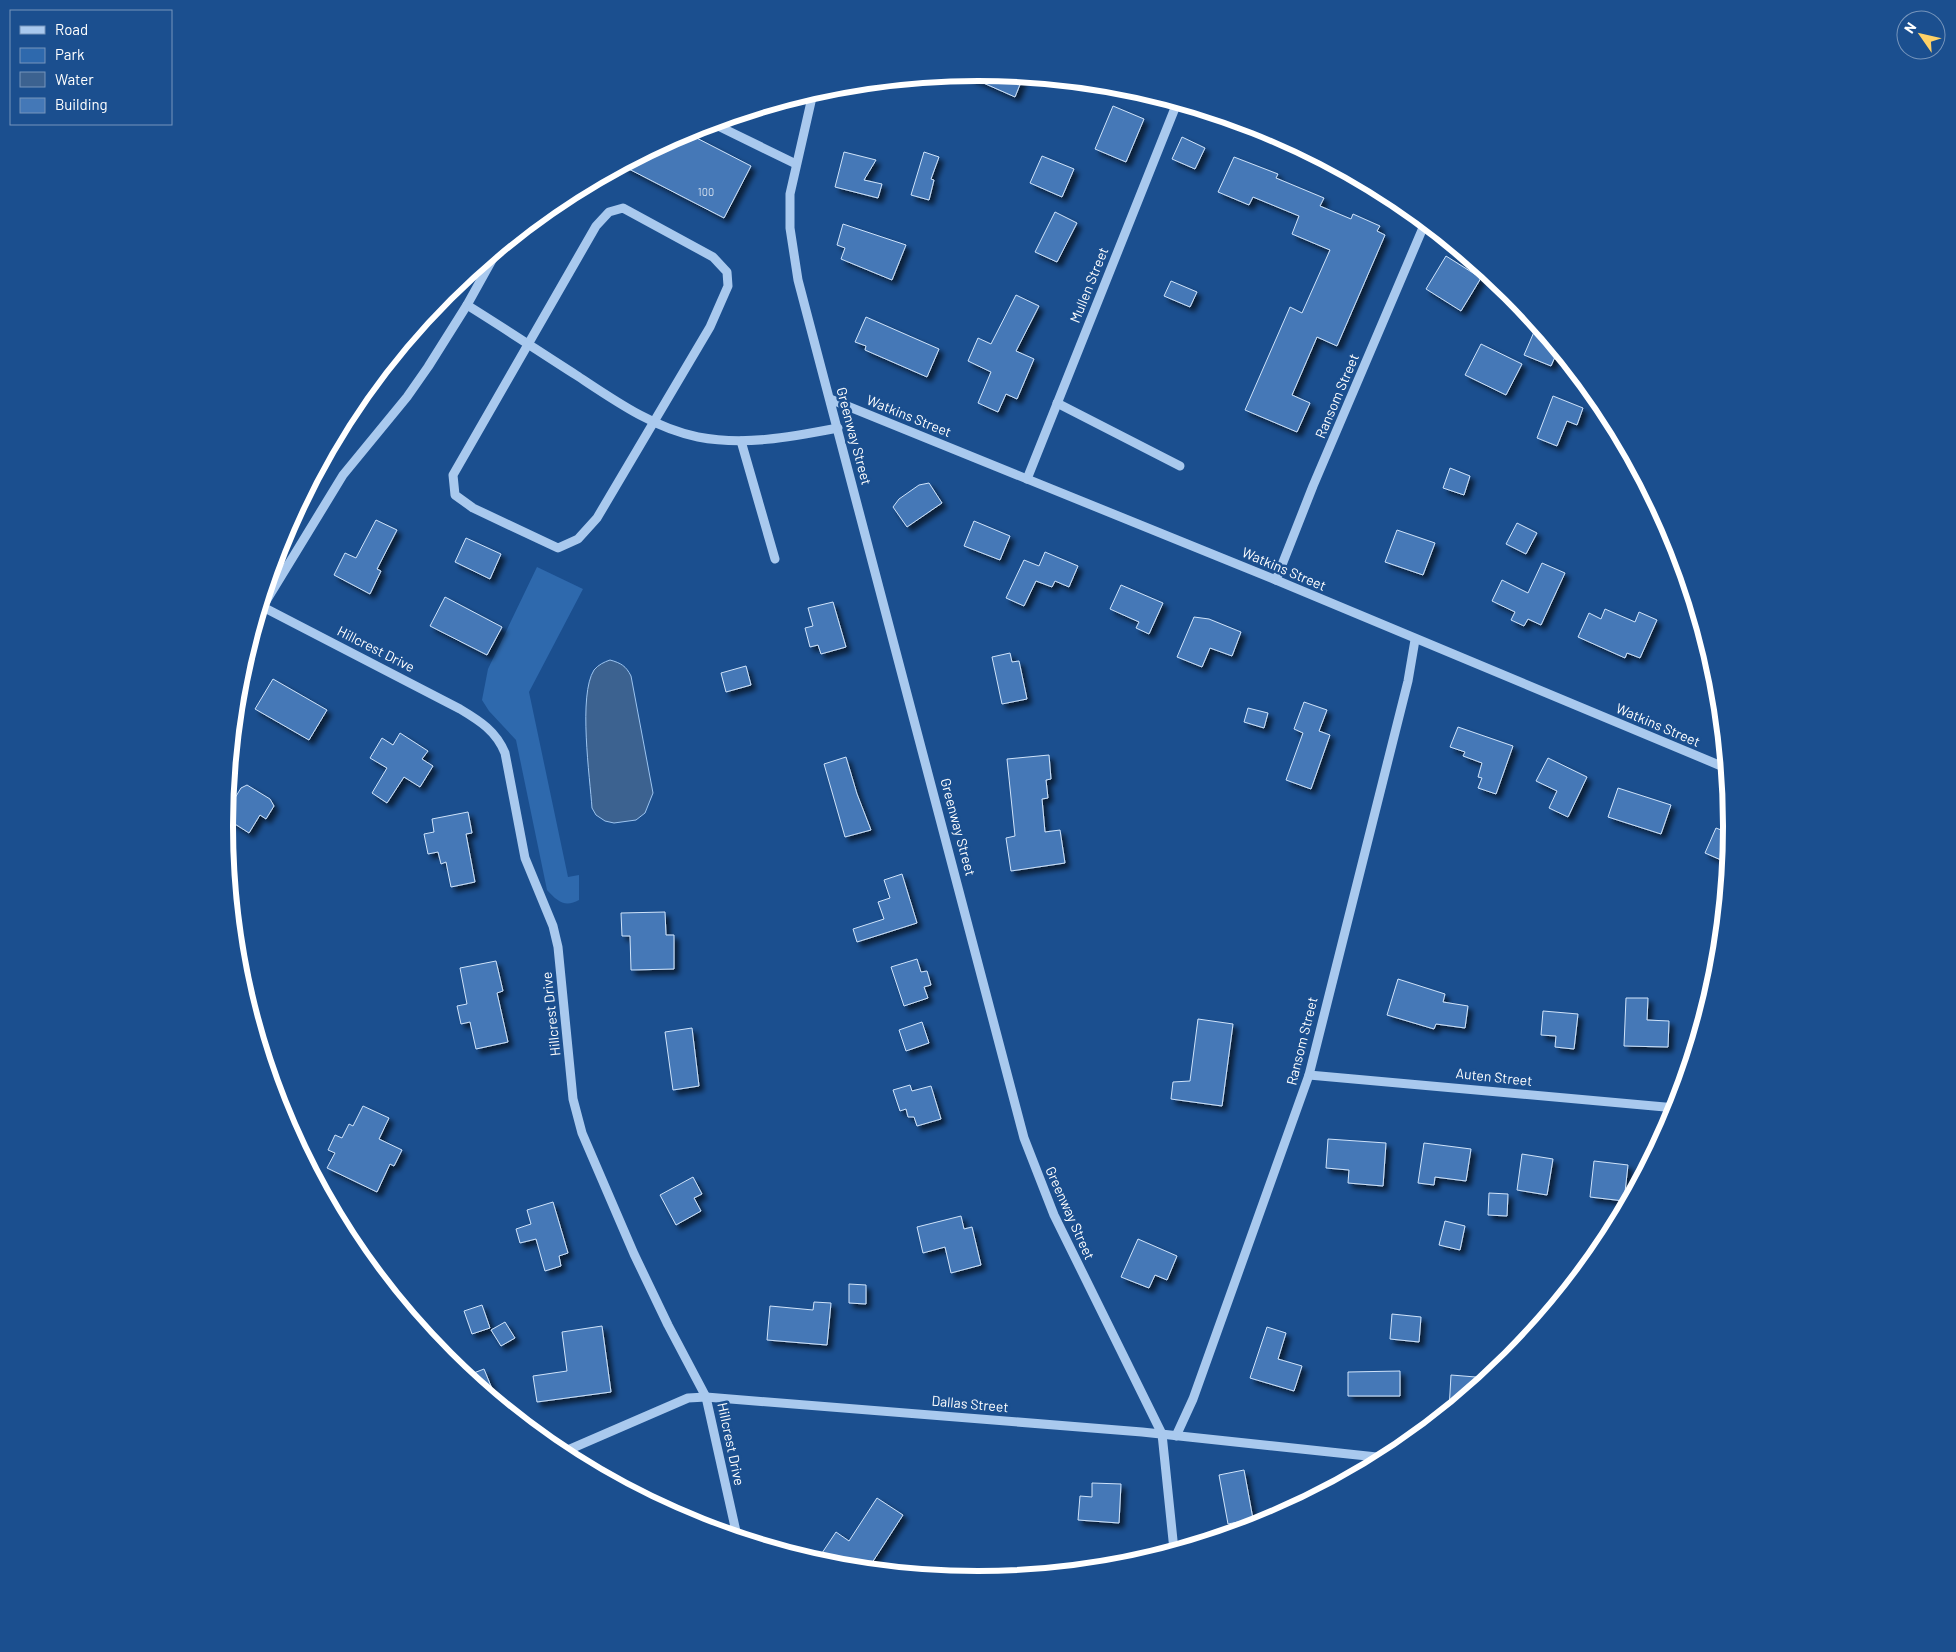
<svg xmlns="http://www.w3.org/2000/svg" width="1956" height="1652" viewBox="0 0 1956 1652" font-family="Barlow,sans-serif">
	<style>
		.green { fill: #2e69ad }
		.water { fill: #3c6290; stroke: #9cc4f0 }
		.building { fill: #4478b7; stroke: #cfe3fa; filter: url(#shadow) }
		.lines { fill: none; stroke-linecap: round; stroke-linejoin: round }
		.minor { stroke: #a9c9ee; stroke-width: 9 }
		.labels { text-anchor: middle; stroke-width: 5; stroke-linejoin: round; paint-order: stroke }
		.number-label { font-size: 11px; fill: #d0dded }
		.street-label { font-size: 14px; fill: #fff; stroke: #1b4f8f }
		.rim { fill: none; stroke: #fff; stroke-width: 6 }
	</style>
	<defs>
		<filter id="shadow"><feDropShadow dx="4.5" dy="4.5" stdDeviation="2.5" flood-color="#0009"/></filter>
	</defs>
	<rect width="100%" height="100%" fill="#1b4f8f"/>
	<path class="green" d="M537,567L583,589L529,692L568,877L579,875V900C565,908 557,901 547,890L516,740L489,711L482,700L488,669Z"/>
	<path class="water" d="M610,660C621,663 626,666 631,676L653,793L645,813L636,820L614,823L605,821L596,815L592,808C590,778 578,695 594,670C598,665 604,662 610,660Z"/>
	<g class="building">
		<polygon points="978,72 1023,77 1015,97 963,74"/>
		<polygon points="1113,106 1144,119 1126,162 1095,149"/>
		<polygon points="685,132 751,166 724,218 623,166"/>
		<polygon points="1182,137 1205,148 1195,169 1172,159"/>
		<polygon points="844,152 876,160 864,180 882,184 878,198 835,187"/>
		<polygon points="924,152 939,157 931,179 934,180 929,200 911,195"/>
		<polygon points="1042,156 1074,169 1062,197 1030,183"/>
		<polygon points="1234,157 1278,174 1276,178 1324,198 1320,206 1351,219 1353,214 1380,226 1377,231 1385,235 1337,346 1317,337 1292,395 1310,403 1297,432 1245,410 1290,307 1302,313 1330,250 1292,234 1299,216 1253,197 1249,205 1218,192"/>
		<polygon points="1055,212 1077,223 1057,262 1035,252"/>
		<polygon points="843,224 906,245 892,280 841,259 845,248 837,245"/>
		<polygon points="1446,256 1481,278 1461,311 1426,289"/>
		<polygon points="1171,281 1197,292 1190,307 1164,296"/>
		<polygon points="1016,295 1039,306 1016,351 1034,359 1017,399 1006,394 998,412 978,403 991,372 968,361 978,338 991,344"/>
		<polygon points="866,317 939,349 927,377 865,350 866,346 855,342"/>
		<polygon points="1537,325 1558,350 1551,366 1524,355"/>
		<polygon points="1481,344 1522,364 1506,395 1465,375"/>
		<polygon points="1553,396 1583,408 1577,425 1567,421 1557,446 1537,438"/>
		<polygon points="1450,468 1470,476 1464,495 1443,488"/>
		<polygon points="929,483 942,503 907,527 893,507 899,499 919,485"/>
		<polygon points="376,520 397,530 377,569 381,571 370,594 334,575 345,553 356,558"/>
		<polygon points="974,521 1010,536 1000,560 964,546"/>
		<polygon points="1517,523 1537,533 1526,554 1506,544"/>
		<polygon points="1397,530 1435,543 1423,575 1385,562"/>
		<polygon points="466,538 501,554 490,579 455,562"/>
		<polygon points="1045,552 1078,566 1069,587 1055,581 1052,587 1036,581 1024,606 1006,598 1024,560 1039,566"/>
		<polygon points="1542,563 1565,573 1541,625 1528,619 1524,626 1511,620 1515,612 1492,601 1502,580 1528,593"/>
		<polygon points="1121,585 1163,603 1149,634 1136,628 1139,622 1110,609"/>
		<polygon points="445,597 502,627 487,655 430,626"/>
		<polygon points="833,602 846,647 821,654 818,645 810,647 805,628 813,626 808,608"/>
		<polygon points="1605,609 1635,622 1639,612 1657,620 1640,658 1627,653 1625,658 1578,637 1589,613 1601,619"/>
		<polygon points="1194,617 1209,619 1241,632 1232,656 1210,648 1202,667 1177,657"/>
		<polygon points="1010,653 1012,662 1019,661 1027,699 1002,704 992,657"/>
		<polygon points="746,666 751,685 726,692 721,673"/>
		<polygon points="273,679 327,710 309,740 255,709"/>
		<polygon points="1304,702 1327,710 1319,731 1330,735 1311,789 1286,780 1303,733 1294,729"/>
		<polygon points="1248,708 1268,713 1264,728 1244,722"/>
		<polygon points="1458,727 1513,746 1496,794 1478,788 1482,778 1478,777 1482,763 1463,756 1465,752 1450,747"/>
		<polygon points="400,733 428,751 422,759 433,766 420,787 404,777 387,803 372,793 387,768 370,758 382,738 393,745"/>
		<polygon points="1049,755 1051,779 1046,780 1048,798 1042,799 1045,832 1060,830 1065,863 1011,871 1006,838 1015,836 1007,759"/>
		<polygon points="846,757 857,794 871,830 845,837 824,764"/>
		<polygon points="1548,758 1587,777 1568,817 1549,808 1557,791 1536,781"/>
		<polygon points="247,785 270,799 274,806 266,819 260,815 249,833 227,819 234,808 230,806 241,788"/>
		<polygon points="1618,788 1671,805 1661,834 1608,817"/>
		<polygon points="468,812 472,833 466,834 475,882 451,887 446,862 441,864 438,852 428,854 424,834 434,832 432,819"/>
		<polygon points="1716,828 1731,834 1728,863 1705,853"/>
		<polygon points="902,874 917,923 857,942 853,929 884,919 878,902 890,898 884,880"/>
		<polygon points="665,912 666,935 674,935 674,969 631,970 630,936 622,936 621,913"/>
		<polygon points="917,959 921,972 927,971 931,985 924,987 928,998 904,1006 891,967"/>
		<polygon points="496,961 503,991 497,993 508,1042 476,1049 470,1022 461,1024 457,1006 467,1004 460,968"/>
		<polygon points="1398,979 1445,994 1443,1002 1468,1006 1465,1028 1436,1024 1434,1029 1387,1015"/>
		<polygon points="1626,998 1648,998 1647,1020 1669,1021 1668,1047 1624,1046"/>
		<polygon points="1543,1011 1578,1014 1574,1049 1555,1047 1556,1036 1541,1035"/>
		<polygon points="1198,1019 1233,1024 1222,1106 1171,1099 1173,1082 1190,1081"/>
		<polygon points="922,1022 929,1043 906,1051 899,1030"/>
		<polygon points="692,1028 699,1086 673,1090 665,1032"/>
		<polygon points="910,1085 912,1091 931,1086 941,1119 917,1126 914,1117 908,1117 906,1109 900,1111 893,1090"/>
		<polygon points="363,1106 389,1118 379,1139 402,1150 394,1166 390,1164 377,1192 327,1168 335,1153 328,1150 335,1135 342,1138 349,1124 353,1126"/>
		<polygon points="1328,1139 1386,1143 1383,1186 1348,1183 1349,1170 1326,1168"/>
		<polygon points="1424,1143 1471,1149 1466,1181 1435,1177 1434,1185 1418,1183"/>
		<polygon points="1522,1154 1553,1159 1547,1195 1517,1190"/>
		<polygon points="1594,1161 1628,1165 1624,1201 1590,1197"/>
		<polygon points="693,1177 702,1194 694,1198 701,1211 676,1225 660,1195"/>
		<polygon points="1489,1193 1508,1194 1507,1216 1488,1215"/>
		<polygon points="553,1202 568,1253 559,1256 561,1266 545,1271 536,1239 520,1243 516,1229 531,1224 527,1210"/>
		<polygon points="961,1216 964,1229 972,1227 981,1265 951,1273 945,1247 923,1253 917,1227"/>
		<polygon points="1445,1221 1465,1226 1460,1250 1439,1245"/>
		<polygon points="1138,1239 1177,1256 1167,1280 1155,1275 1149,1288 1121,1277"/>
		<polygon points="849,1284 866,1285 866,1304 849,1303"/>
		<polygon points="814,1302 831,1303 827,1345 767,1340 770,1306 813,1310"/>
		<polygon points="482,1305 490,1328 472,1334 464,1311"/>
		<polygon points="1392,1314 1421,1317 1419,1342 1390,1339"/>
		<polygon points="505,1322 515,1338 501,1346 491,1330"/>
		<polygon points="602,1326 611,1392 537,1402 533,1376 567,1371 562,1332"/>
		<polygon points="1267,1327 1286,1333 1278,1359 1302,1366 1294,1391 1250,1378"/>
		<polygon points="484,1369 497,1401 466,1376"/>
		<polygon points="1400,1371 1400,1396 1348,1396 1348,1372"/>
		<polygon points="1451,1375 1488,1378 1449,1410"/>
		<polygon points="1244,1470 1253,1519 1228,1524 1219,1475"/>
		<polygon points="1092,1483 1121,1484 1119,1523 1078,1520 1080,1496 1092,1497"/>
		<polygon points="877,1498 903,1515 868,1569 841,1566 822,1553 836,1532 849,1541"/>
	</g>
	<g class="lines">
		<g class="minor">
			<polyline points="813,93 790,194 790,228 798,280 1024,1138 1054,1215 1162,1434 1174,1550"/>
			<polyline points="712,123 796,164"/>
			<polygon points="623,208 713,257 727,272 728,286 710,327 597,518 578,539 558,548 473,508 455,495 453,475 596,226 609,212"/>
			<path d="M467,305C504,328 540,352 576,375C614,400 653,428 698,437C745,446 791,437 838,428"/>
			<polyline points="830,399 1276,580 1726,768"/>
			<polyline points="1057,403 1180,466"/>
			<polyline points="741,441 775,559"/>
			<polyline points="1027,479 1177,103"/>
			<polyline points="1276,580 1313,486 1425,223"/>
			<path d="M261,606L460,709C480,721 496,731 505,753L525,858L553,926L558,947L573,1099L582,1133L634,1254L668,1325L706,1397L737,1536"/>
			<polyline points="260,611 343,475 407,397 428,367 467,305 497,251"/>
			<polyline points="1309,1075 1676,1108"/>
			<polyline points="1176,1436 1193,1399 1309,1075 1408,681 1415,640"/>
			<polyline points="561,1453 688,1398 706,1397 1142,1432 1386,1458"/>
		</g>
	</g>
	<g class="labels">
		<g class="number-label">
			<text x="706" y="196">100</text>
		</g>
		<g class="street-label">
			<text transform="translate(1089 285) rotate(-68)" y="5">Mullen Street</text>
			<text transform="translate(1337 396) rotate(-67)" y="5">Ransom Street</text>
			<text transform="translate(909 416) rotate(22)" y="5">Watkins Street</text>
			<text transform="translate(854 436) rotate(75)" y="5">Greenway Street</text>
			<text transform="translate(1284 569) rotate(23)" y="5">Watkins Street</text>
			<text transform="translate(376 649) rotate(27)" y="5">Hillcrest Drive</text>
			<text transform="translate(1658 725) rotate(23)" y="5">Watkins Street</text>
			<text transform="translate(958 827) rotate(75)" y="5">Greenway Street</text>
			<text transform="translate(551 1014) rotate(-96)" y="5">Hillcrest Drive</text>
			<text transform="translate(1302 1041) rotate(-76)" y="5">Ransom Street</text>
			<text transform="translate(1494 1077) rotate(6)" y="5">Auten Street</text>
			<text transform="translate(1070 1213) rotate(66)" y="5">Greenway Street</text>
			<text transform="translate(970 1404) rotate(5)" y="5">Dallas Street</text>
			<text transform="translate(731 1444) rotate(78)" y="5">Hillcrest Drive</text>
		</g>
	</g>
	<path d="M0 0H1956V1652H0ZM233 826a745 745 0 1 1 1490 0a745 745 0 1 1-1490 0Z" fill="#1b4f8f" fill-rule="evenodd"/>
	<path class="rim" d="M233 826a745 745 0 1 1 1490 0a745 745 0 1 1-1490 0Z"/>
	<rect x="10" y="10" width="162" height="115" fill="#1b4f8f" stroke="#7695bc"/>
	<rect x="20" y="26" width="25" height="8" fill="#a9c9ee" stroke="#7695bc"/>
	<text x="55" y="35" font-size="15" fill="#ffffff">Road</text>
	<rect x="20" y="48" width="25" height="15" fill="#2e69ad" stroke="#7695bc"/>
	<text x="55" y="60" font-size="15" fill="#ffffff">Park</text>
	<rect x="20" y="72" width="25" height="15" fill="#3c6290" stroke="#7695bc"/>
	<text x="55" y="85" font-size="15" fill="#ffffff">Water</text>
	<rect x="20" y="98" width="25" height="15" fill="#4478b7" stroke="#7695bc"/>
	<text x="55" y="110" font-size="15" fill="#ffffff">Building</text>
	<g transform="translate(1921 35) rotate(304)"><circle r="24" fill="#1b4f8f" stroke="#7695bc"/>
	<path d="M0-4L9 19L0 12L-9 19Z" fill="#ffd166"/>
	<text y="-8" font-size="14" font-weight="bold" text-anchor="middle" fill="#ffffff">N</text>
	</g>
</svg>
